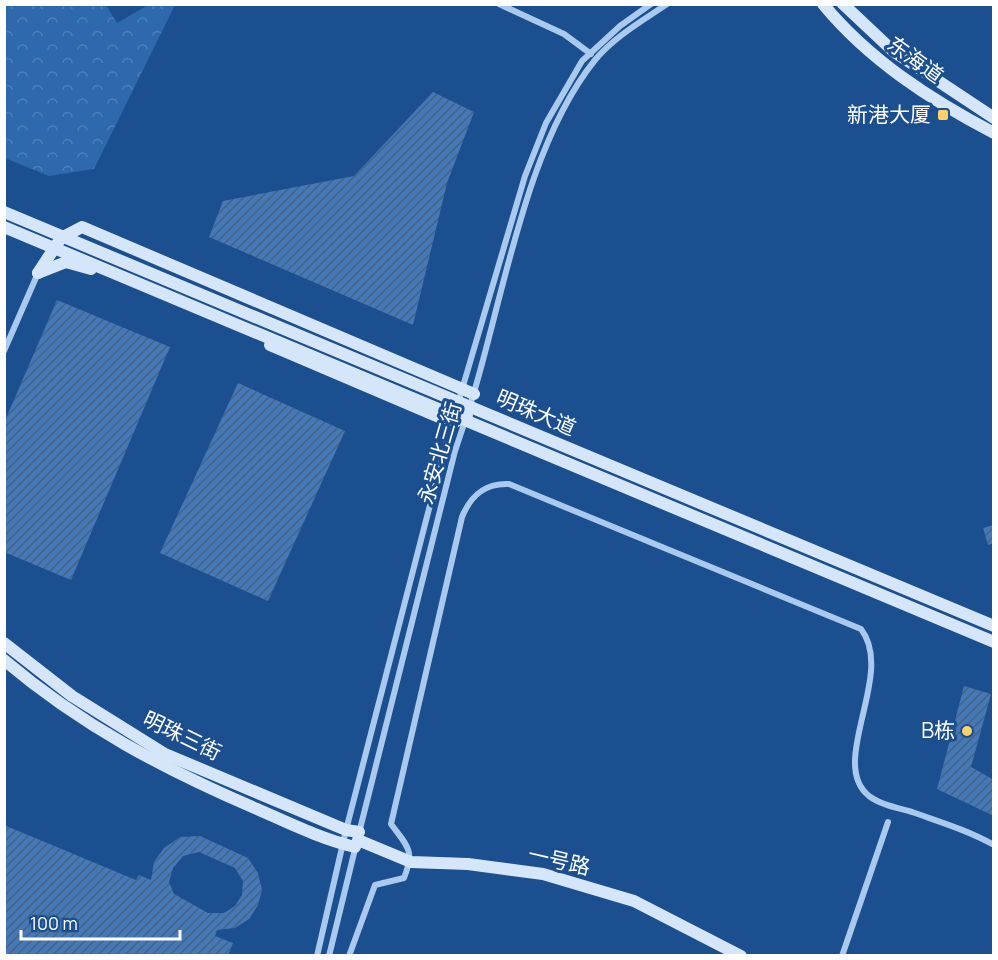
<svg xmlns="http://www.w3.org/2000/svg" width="998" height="960" viewBox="0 0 998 960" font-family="Manrope,'Noto Sans SC',sans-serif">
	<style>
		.forest { fill: url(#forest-crowns) }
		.building { fill: url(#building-hatch); fill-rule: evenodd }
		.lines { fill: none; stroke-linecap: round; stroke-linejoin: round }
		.street { stroke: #a9c9ee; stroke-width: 6 }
		.secondary { stroke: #d6e6fa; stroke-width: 12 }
		.secondary-bridge { stroke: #d6e6fa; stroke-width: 12 }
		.poi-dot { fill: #ffd166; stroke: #1b4f8f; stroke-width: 2 }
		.labels { text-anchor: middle; stroke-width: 6; stroke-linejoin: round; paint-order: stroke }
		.street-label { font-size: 21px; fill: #fff; stroke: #1b4f8f }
		.poi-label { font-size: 21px; fill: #fff; stroke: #1b4f8f; text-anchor: end }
	</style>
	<defs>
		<pattern id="forest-crowns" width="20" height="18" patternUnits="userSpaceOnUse" patternTransform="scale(1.5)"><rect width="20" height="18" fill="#2e69ad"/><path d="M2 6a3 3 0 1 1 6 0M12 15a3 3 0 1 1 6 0" fill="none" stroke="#4d80b9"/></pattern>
		<pattern id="building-hatch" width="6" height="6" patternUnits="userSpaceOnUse" patternTransform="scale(1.5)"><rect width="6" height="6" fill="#4478b7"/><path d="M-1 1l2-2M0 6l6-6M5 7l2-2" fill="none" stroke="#486282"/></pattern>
	</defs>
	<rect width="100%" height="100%" fill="#1b4f8f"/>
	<polygon class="forest" points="4,5 106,5 117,23 148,5 175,5 94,169 49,176 5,158"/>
	<g class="building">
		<polygon points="433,92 474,112 447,183 413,325 209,237 223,201 354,176"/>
		<polygon points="57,300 170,347 71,580 4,552 4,423"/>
		<polygon points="238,383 345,431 268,601 160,553"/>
		<polygon points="994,525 994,543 988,545 983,528"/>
		<polygon points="964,686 991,694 971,767 994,780 994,816 937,789"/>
		<path d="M4,825L136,880L139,875L151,880L154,862L164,848L180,837L200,836L248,858L258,873L262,890L258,905L249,919L235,928L217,930L215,936L233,943L228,956H4ZM199,852L235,868L243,881L242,895L235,906L224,913H208L174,894L169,882L173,868L183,856Z"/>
	</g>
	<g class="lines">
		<g class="street">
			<polyline points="499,4 564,34 591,54"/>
			<polyline points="4,351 38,273"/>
			<path d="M469,409C503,302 524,148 595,60C614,37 642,21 667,4"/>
			<polyline points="359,833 455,451 466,418"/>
			<polyline points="317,956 346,830 445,447 525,176 546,123 582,61 620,26 651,4"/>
			<polyline points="329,956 356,845"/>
			<path d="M349,956L375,885L404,878C415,850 408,847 391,824L462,517C471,495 485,483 509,484L861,629C896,674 827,763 869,796C881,805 898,808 912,812C940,822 967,830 994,845"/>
			<polyline points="842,956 888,822"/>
		</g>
		<g class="secondary">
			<path d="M823,4C869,60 931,100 994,133"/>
			<polyline points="843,4 893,51 994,118"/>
			<polyline points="38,273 61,238 82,227 474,394"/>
			<polyline points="38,273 66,262 91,269"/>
			<polyline points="270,345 453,423 467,415"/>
			<polyline points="4,643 72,696 165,754 346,830 359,832"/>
			<path d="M4,660C82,726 164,769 257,809C289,823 321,839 355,847"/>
			<polyline points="358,840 411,862 468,864 543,874 634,901 741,956"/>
		</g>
		<g class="secondary-bridge">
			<polyline points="4,212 994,626"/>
			<polyline points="4,227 994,642"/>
		</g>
	</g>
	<g class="poi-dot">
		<rect x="937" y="109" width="12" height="12" rx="3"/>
		<circle cx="967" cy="731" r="6"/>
	</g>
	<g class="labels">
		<g class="street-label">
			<text transform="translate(915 60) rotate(36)" y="7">东海道</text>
			<text transform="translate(536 413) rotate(23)" y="7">明珠大道</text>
			<text transform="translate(440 453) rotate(-74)" y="7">永安北三街</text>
			<text transform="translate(182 736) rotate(26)" y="7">明珠三街</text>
			<text transform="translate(559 861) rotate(13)" y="7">一号路</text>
		</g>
		<g class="poi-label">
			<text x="931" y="122">新港大厦</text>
			<text x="955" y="738">B栋</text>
		</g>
	</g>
	<rect width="998" height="960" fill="none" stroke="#ffffff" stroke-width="12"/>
	<path d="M21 930v9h159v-9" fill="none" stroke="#ffffff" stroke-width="3"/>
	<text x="30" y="930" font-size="18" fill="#ffffff" stroke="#1b4f8f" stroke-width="4.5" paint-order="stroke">100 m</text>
</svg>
